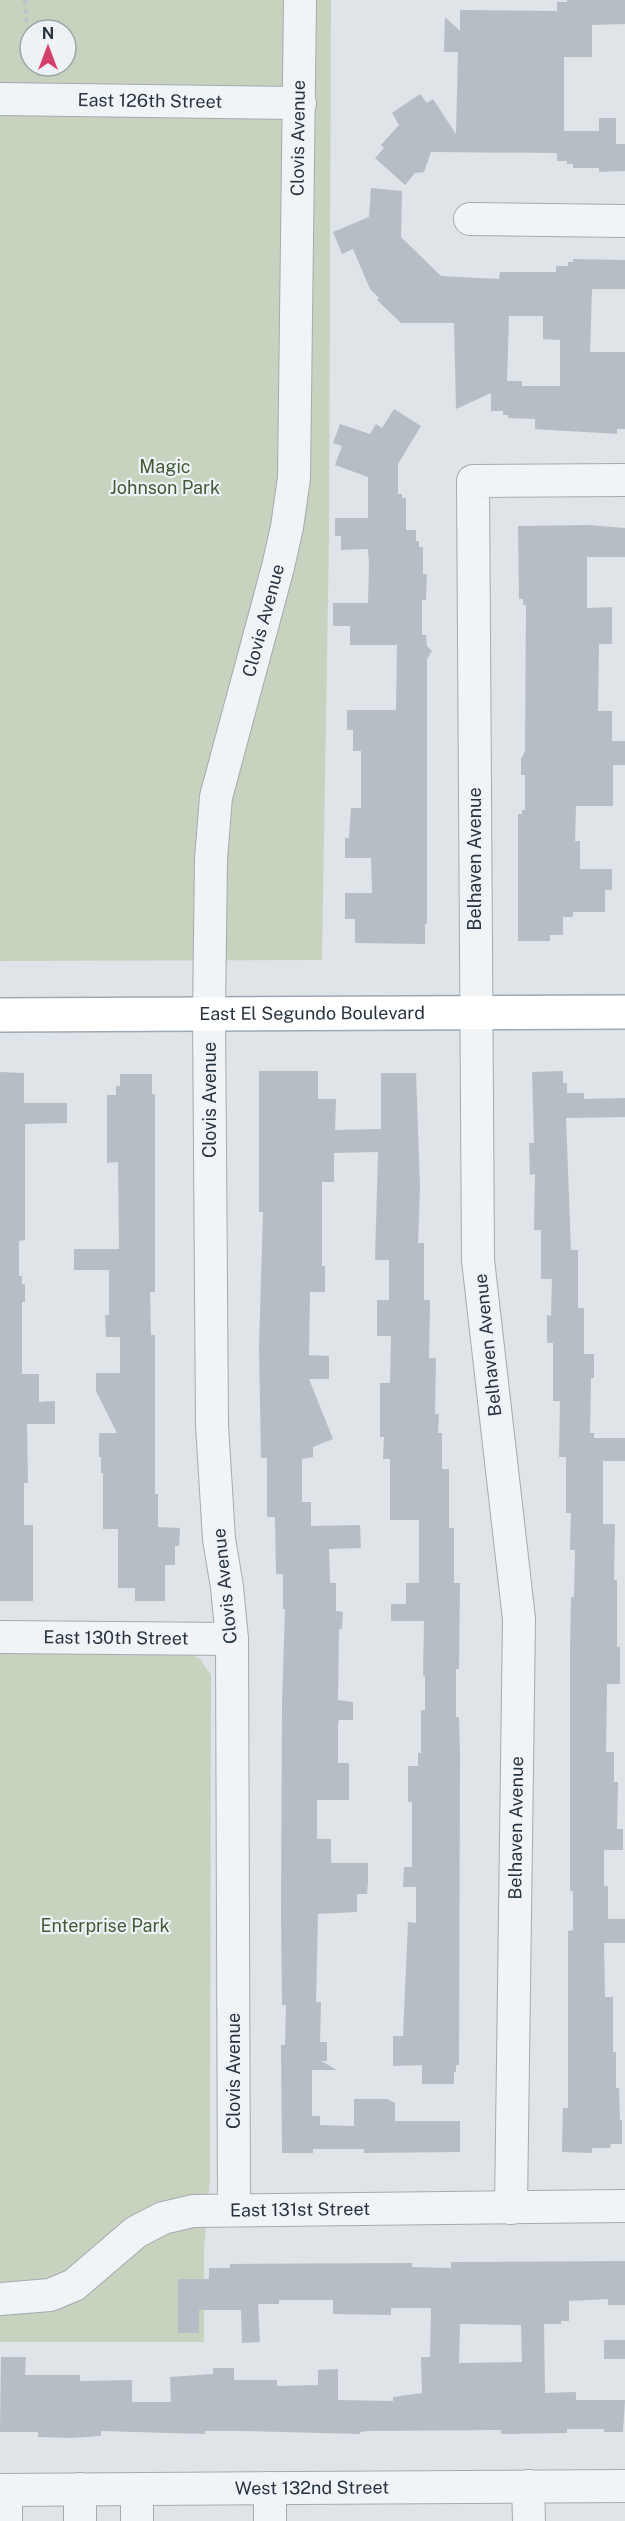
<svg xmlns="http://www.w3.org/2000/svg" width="625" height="2521" viewBox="0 0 625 2521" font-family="'Public Sans',sans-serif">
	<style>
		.green { fill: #c7d3bf; fill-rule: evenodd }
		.building { fill: #b6bdc5; fill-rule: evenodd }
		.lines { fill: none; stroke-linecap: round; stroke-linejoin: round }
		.minor-casing { stroke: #a3abb2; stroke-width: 34 }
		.major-casing { stroke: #9da9b4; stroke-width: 36 }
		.path { stroke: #bcc2c7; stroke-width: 4; stroke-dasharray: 4.5 4.5; stroke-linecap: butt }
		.minor { stroke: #f1f4f7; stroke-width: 32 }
		.major { stroke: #fff; stroke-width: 33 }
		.labels { text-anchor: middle; stroke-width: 4.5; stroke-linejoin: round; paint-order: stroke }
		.street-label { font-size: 18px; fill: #273340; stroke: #eef2f6 }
		.park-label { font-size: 18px; fill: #415c34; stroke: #eef2f6 }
	</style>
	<rect width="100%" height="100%" fill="#dee4e8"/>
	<g class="green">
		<path d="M0,0H331L329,537L322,960L0,961ZM30,30H66V66H30Z"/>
		<polygon points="187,1652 200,1659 211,1675 210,2177 204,2250 204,2342 0,2342 0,1653"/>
	</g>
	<g class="building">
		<polygon points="567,0 625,0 625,24 592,25 592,57 564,57 564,131 599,131 599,118 616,118 616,144 625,144 625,171 599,172 599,168 573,168 573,164 567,164 567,161 557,161 557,153 431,152 424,172 415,173 405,185 375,158 384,148 381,145 399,125 392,113 420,94 427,103 433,99 456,134 458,52 444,52 445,17 460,31 460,10 557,11 557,2 567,2"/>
		<path d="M371,188L402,191L401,237L441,276L499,279L500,272H556V266H568V262H573V259L625,260V289H592L590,352H625V429H617V434L535,429V419L508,418V415H503V411H491V393L456,409L454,323H401L377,300L379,298L370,289L353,249L342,254L333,232L369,217ZM509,316H543V339L560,340V386H522V381H507Z"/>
		<polygon points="394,409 421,426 398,464 398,494 402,494 402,498 406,498 406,530 416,530 416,541 419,541 419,547 423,547 423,574 427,574 426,600 422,600 422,635 426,635 427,646 432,651 427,659 427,924 425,924 425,944 355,943 355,919 345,919 345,893 372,893 371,858 345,858 345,838 349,838 351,808 361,808 361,751 353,751 353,730 347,730 347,710 396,710 397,645 350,645 350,626 333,626 333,603 368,603 369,563 368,549 341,550 341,536 335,536 335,518 368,518 368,477 335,465 342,446 333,443 340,424 370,434 376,424 382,428"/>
		<polygon points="589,525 625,528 625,557 587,557 587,608 612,607 612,644 599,644 598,711 612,711 612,741 625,741 625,765 613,765 613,806 576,806 575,841 580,841 580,869 612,869 612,890 605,890 605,912 573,912 573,917 563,917 563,935 550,935 550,941 518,941 518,814 522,814 522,810 525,810 525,775 521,775 521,759 525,751 526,605 523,605 523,599 519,599 518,526"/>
		<polygon points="259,1071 318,1071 318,1099 336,1099 335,1130 381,1129 381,1073 416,1073 420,1187 418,1243 424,1243 424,1300 430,1300 429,1358 436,1358 435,1414 439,1414 438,1433 442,1433 442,1469 449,1469 449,1528 454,1528 454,1583 460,1583 459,1669 456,1669 456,1717 459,1717 460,1753 459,2065 456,2065 456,2072 454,2072 454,2084 422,2084 422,2065 393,2066 393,2036 403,2036 408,1922 416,1923 416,1887 403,1887 404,1867 412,1867 412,1802 408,1802 408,1766 418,1766 418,1753 421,1753 421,1710 425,1710 425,1676 423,1676 424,1621 391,1621 391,1604 406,1604 406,1583 419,1583 419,1520 390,1520 390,1459 383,1459 384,1437 380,1437 380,1383 390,1383 391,1336 377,1336 377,1300 389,1300 389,1260 375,1260 378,1152 334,1153 334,1182 322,1182 322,1266 325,1266 325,1292 310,1292 309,1355 329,1356 329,1379 309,1379 333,1439 313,1447 313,1457 302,1459 302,1502 311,1502 311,1526 360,1525 361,1548 329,1549 330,1583 336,1583 336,1611 343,1612 342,1629 339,1629 338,1700 353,1702 353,1720 339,1720 338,1723 338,1763 349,1763 349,1800 317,1800 317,1839 331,1839 331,1863 368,1863 368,1882 367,1894 357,1894 357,1912 318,1914 316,2002 321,2002 320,2042 327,2042 327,2061 321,2061 337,2070 312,2070 312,2116 320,2116 320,2125 354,2126 354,2099 387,2099 395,2103 395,2121 460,2121 460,2152 364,2153 364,2149 313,2149 313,2153 282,2153 281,2045 285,2045 286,2005 282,2005 281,1914 282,1705 285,1609 283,1609 283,1574 276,1574 275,1517 267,1517 267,1458 261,1458 259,1347 263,1212 259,1212"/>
		<polygon points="563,1071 563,1083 567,1083 567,1093 584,1093 584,1099 625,1098 625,1117 566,1118 571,1250 578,1250 578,1308 584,1308 584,1354 594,1354 594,1378 591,1378 590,1433 594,1433 594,1438 625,1438 625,1461 603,1461 603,1524 615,1524 614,1580 617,1580 617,1647 620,1647 620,1684 607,1684 606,1752 614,1752 614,1782 618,1782 617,1829 623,1829 623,1850 604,1850 604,1886 608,1886 608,1919 625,1919 625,1943 604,1943 605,1997 613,1997 613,2052 616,2052 616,2088 619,2088 620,2120 622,2120 622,2144 611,2144 610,2148 592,2148 592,2153 562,2152 563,2108 568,2108 568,1931 573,1930 573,1891 570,1891 570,1654 571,1597 574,1597 575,1550 570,1550 571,1513 566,1513 566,1457 559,1457 560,1401 553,1401 553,1343 547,1343 547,1315 551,1316 552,1279 541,1279 541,1230 534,1230 535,1174 530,1175 529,1143 534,1143 532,1072"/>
		<polygon points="0,1072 24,1073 24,1103 67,1103 67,1123 25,1124 25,1240 19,1241 19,1276 22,1276 22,1284 25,1284 25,1302 22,1302 22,1374 39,1374 39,1402 55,1401 55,1424 27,1424 28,1483 24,1483 24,1525 33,1525 33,1601 0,1601"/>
		<polygon points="120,1074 152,1074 152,1094 155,1094 155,1292 150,1292 151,1335 155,1335 155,1494 158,1494 158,1527 180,1528 179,1546 175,1546 175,1565 165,1565 165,1601 135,1601 135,1588 118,1588 118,1529 103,1529 103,1473 101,1473 101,1457 99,1457 99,1433 117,1433 96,1391 96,1373 120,1373 120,1337 106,1337 105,1315 109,1315 109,1270 74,1270 74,1249 119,1249 118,1162 107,1163 107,1095 116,1095 116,1086 120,1086"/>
		<path d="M625,2261V2305H608V2299L569,2301V2321H561V2324H544L545,2393L576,2392V2400H625L623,2432H604V2429H567V2433L501,2434V2430L368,2431L360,2432V2434L244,2431H205V2434L101,2431V2436L71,2438L38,2437V2432H0L1,2357H26L25,2375H80V2381L132,2380V2402H171L170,2377L213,2374V2368H234V2380H277V2386L318,2385V2370L338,2369V2400L393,2401V2397L422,2393L421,2357H430L431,2308H391V2315L333,2314V2300H279V2304H258L260,2342L242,2343L241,2310H199V2333H178V2279H209V2268H230V2264L412,2263V2267L451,2268V2262ZM460,2324L521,2325L522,2362L459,2363Z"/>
		<rect x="604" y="2340" width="21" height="19"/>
	</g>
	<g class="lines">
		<g class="minor-casing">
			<g id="minor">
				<path id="s1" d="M0,99L300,103"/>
				<polyline points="470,219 625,221"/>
				<path id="s2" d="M0,1637L232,1639"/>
				<path id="s3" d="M511,2208L519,1619L478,1260L473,481L625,480"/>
				<path id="s4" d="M234,2209L232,1639L227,1587L219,1539L212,1425L209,1013L211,859L216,797L278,567L287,527L294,478L300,0"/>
				<path id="s5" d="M0,2299L50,2295L74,2285L136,2232L163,2218L193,2211L625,2206"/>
				<polyline points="528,2486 529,2521"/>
				<polyline points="80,2489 80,2521"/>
				<polyline points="137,2489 137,2521"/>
				<path id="s6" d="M0,2490L625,2486"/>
				<polyline points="6,2490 6,2521"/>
				<polyline points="270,2521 270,2488"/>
			</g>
		</g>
		<g class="major-casing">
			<g id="major">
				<path id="s7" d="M0,1015L625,1012"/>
			</g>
		</g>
		<g class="path">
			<polyline points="25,0 26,18 30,31"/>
			<polyline points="43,66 44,75"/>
		</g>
		<use href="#minor" class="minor"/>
		<use href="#major" class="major"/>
	</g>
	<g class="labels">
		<g class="street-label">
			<text dy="6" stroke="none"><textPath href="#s1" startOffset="150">East 126th Street</textPath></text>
			<text dy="6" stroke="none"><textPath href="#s4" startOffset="2082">Clovis Avenue</textPath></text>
			<text dy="6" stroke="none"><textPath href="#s4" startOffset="1596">Clovis Avenue</textPath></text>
			<text transform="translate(475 859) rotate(-90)" y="6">Belhaven Avenue</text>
			<text dy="6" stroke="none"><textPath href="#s7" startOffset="312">East El Segundo Boulevard</textPath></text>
			<text transform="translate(210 1100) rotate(-90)" y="6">Clovis Avenue</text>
			<text transform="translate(488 1345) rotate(-96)" y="6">Belhaven Avenue</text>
			<text transform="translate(225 1586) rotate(-96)" y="6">Clovis Avenue</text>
			<text dy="6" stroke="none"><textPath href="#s2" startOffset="116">East 130th Street</textPath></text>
			<text dy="6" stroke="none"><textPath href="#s3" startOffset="380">Belhaven Avenue</textPath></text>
			<text transform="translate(234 2071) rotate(-90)" y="6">Clovis Avenue</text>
			<text dy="6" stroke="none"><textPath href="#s5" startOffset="326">East 131st Street</textPath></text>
			<text dy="6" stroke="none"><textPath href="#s6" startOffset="312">West 132nd Street</textPath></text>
		</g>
		<g class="park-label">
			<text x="165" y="473">Magic<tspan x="165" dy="21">Johnson Park</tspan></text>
			<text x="105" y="1932">Enterprise Park</text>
		</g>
	</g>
	<g transform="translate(48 48)"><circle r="28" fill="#eef2f6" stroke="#9ea6ad" stroke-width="1.5"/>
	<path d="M0-4.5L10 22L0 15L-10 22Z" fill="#d23f68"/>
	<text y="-9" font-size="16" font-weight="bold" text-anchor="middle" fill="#273340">N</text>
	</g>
</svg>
